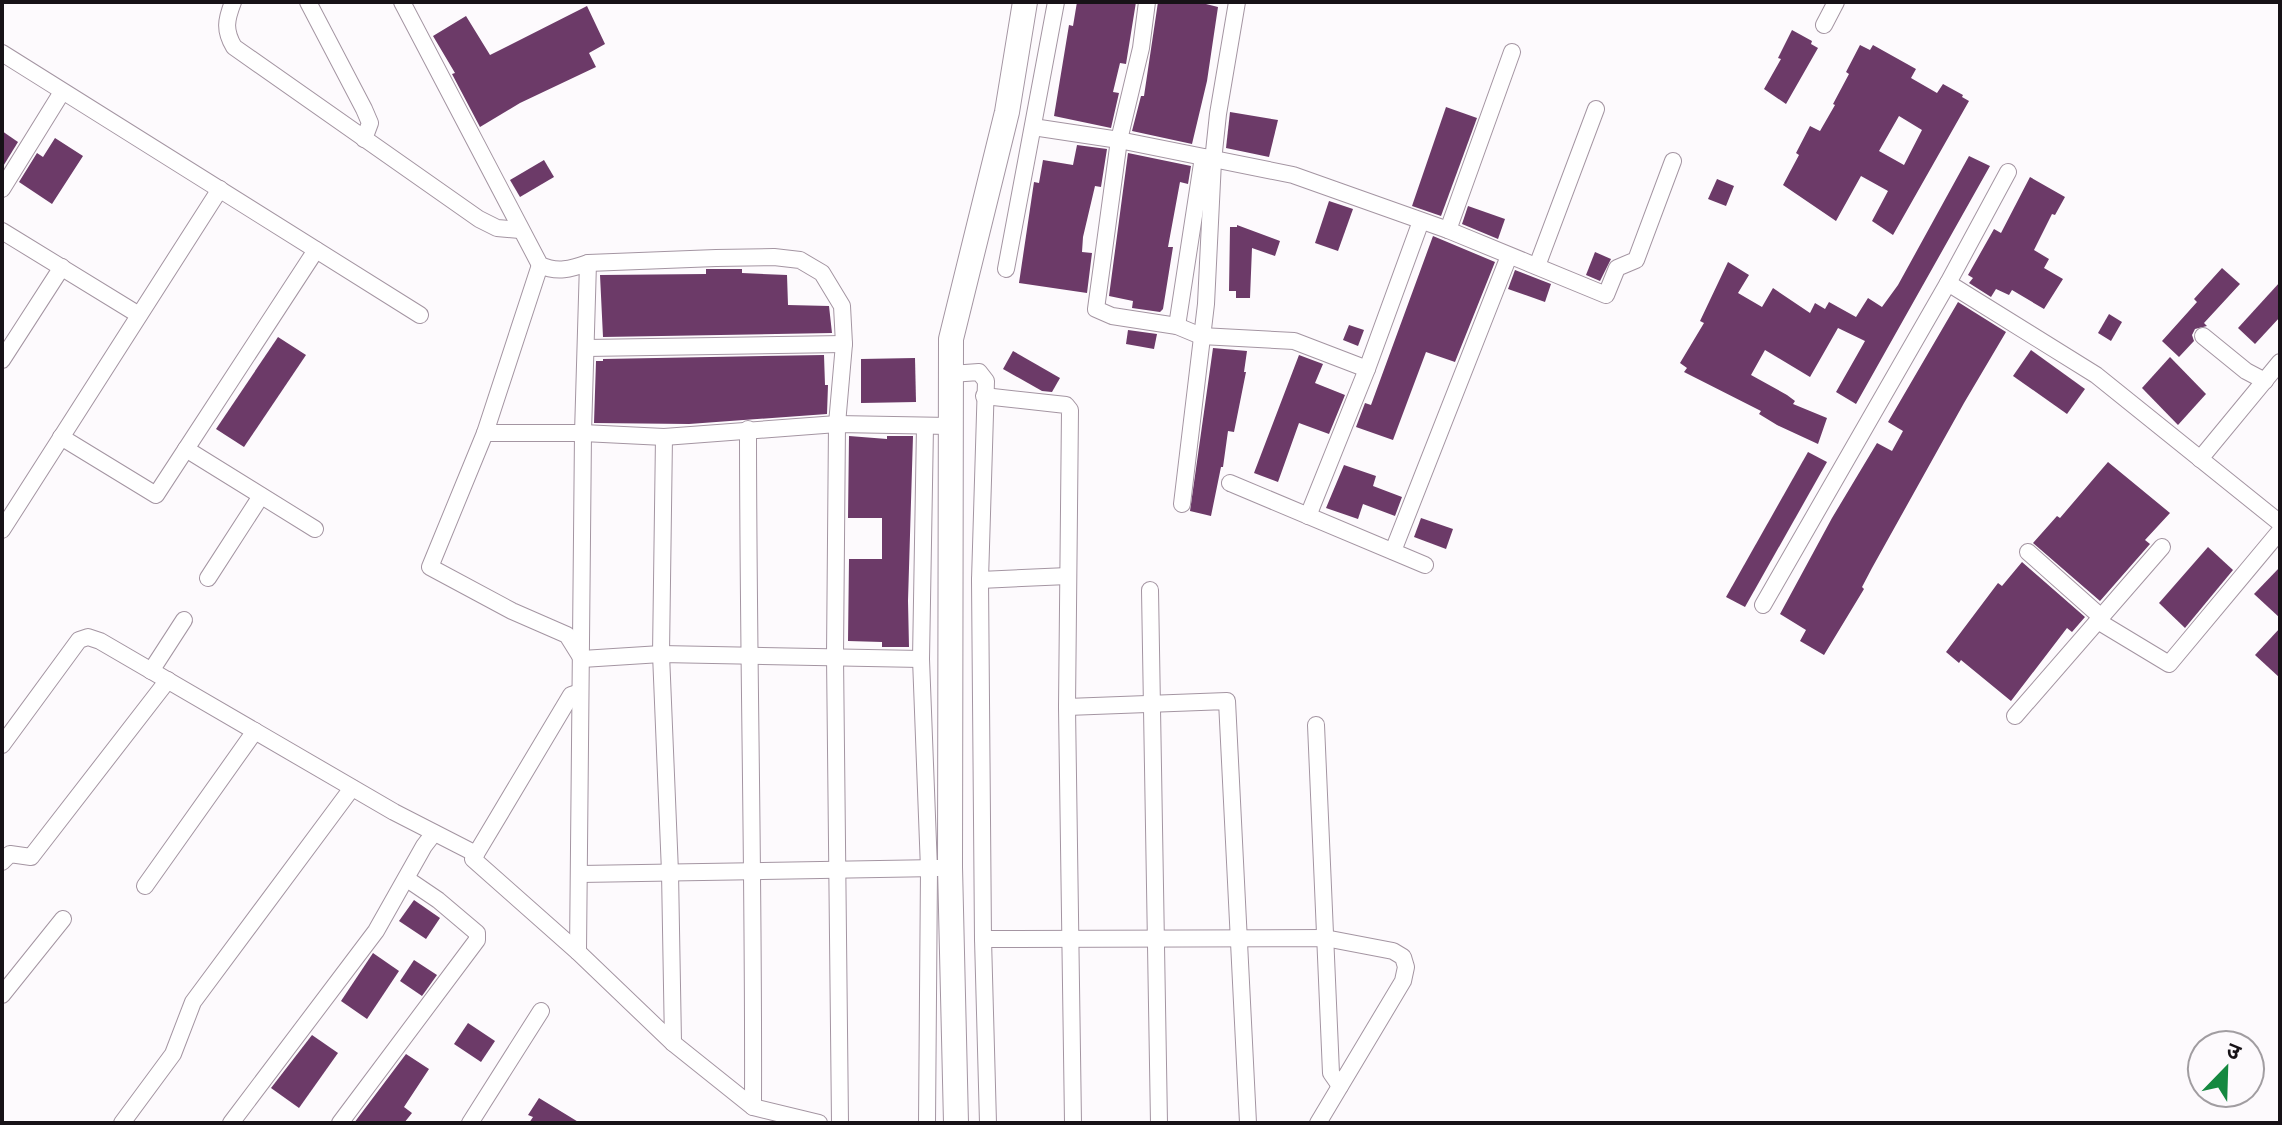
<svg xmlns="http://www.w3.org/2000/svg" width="2282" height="1125" viewBox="0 0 2282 1125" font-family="Bitter,'Noto Sans Devanagari',serif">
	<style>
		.building { fill: #6c3a68; fill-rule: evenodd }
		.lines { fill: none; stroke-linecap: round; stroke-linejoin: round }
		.street-casing { stroke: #a495a2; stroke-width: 18 }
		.secondary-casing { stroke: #a495a2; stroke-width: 26 }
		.street { stroke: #fff; stroke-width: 16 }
		.secondary { stroke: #fff; stroke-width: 24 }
	</style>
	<rect width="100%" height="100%" fill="#fdfafd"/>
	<g class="building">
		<polygon points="1077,2 1136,2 1126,64 1120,63 1113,92 1119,93 1111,128 1054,116 1069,25 1073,26"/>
		<polygon points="1158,2 1198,2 1218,7 1207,81 1192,144 1132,131 1141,96 1144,96"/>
		<polygon points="587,6 605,44 589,53 596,67 520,103 480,127 452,74 455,73 433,36 466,16 490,55"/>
		<polygon points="1792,30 1812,41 1811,44 1818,48 1786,104 1764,89 1781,59 1778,58"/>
		<path d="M1860,45L1870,50L1873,45L1916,69L1911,78L1937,93L1943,84L1963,95L1962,97L1969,101L1893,235L1872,221L1888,191L1861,176L1836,221L1783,185L1799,155L1796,153L1810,126L1820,131L1835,105L1833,104L1849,74L1846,72ZM1899,116L1922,130L1904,165L1879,151Z"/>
		<polygon points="1446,107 1477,118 1441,216 1412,206"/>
		<polygon points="1230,112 1278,120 1269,157 1226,148"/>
		<polygon points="2,131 18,142 2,168"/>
		<polygon points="55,138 83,156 52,204 19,182 37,153 43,157"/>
		<polygon points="1077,145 1107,149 1101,187 1095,186 1083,237 1082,252 1092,253 1087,293 1019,283 1034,182 1039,183 1043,160 1073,165"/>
		<polygon points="1128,153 1191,166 1188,184 1180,182 1168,247 1173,247 1163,309 1160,312 1132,308 1133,301 1109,296"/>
		<polygon points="1969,156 1990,166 1856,404 1836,392 1865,341 1838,328 1810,377 1765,350 1751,375 1787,395 1795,401 1793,404 1827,418 1818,444 1777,425 1759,414 1761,411 1684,372 1687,368 1680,363 1704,323 1700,321 1728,262 1749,275 1738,293 1762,307 1773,288 1810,313 1815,303 1825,309 1829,302 1856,317 1868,298 1882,307 1898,285"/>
		<polygon points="544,160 554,177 520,197 510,180"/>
		<polygon points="2030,177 2065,197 2055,215 2052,214 2034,250 2049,259 2044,268 2063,279 2044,309 2012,290 2009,295 1996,289 1991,297 1969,283 1973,278 1968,275 1994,229 2001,233"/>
		<polygon points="1717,179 1734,186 1726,206 1708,199"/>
		<polygon points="1329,201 1353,209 1338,251 1315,243"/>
		<polygon points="1468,206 1505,219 1498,239 1462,224"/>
		<polygon points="1237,225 1280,241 1275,256 1252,248 1250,298 1236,298 1236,291 1229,291 1230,227 1237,227"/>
		<polygon points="1433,236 1495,262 1455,362 1426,352 1393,440 1356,427 1365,403 1371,405"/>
		<polygon points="1595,252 1611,259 1600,281 1586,275"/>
		<polygon points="2222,268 2240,284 2204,323 2207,326 2195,329 2192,335 2194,341 2179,357 2162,341 2197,302 2194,299"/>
		<polygon points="706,269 742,269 742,273 787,275 788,305 829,306 832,333 603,337 600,275 706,274"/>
		<polygon points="1515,270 1551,284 1545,302 1508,289"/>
		<polygon points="2280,282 2280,317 2255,344 2238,328"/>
		<polygon points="1958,302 2006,332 1964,403 1872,568 1862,587 1864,589 1824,655 1800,641 1806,630 1780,614 1832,518 1877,443 1892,451 1903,431 1888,422"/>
		<polygon points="2109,314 2122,322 2111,341 2098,333"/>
		<polygon points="1349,325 1364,330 1358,346 1343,340"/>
		<polygon points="1128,330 1157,334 1154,349 1126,344"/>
		<polygon points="278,337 306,355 244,447 216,429"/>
		<polygon points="1213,348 1247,351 1244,372 1246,372 1234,432 1228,431 1223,467 1221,467 1211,516 1190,511"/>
		<polygon points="2031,350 2085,389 2067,414 2013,376"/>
		<polygon points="1013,351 1060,378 1052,392 1042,391 1003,369"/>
		<polygon points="824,355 825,385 828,385 827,414 689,424 594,423 596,361 603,361 603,359"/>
		<polygon points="1299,355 1323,364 1315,383 1345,395 1329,434 1299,423 1278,482 1254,473"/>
		<polygon points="2170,357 2206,394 2178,425 2142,388"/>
		<polygon points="915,358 916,402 861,403 861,359"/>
		<polygon points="849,436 887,439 887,436 913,436 908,601 909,647 882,647 882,642 848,641 849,559 882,559 882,518 848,518"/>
		<polygon points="1808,452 1827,462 1745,607 1726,597"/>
		<polygon points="2108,462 2170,513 2145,540 2150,544 2100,601 2033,543 2057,516 2060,518"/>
		<polygon points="1344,465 1376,476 1373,486 1402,497 1395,516 1363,504 1358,519 1326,508"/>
		<polygon points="1421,518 1453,529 1446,549 1414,537"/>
		<polygon points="2208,547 2233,570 2185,628 2159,603"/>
		<polygon points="2022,562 2085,617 2072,632 2067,628 2011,701 1961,660 1959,663 1946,652 1998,583 2002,586"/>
		<polygon points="2280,567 2280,618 2254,594"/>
		<polygon points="2280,628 2280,678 2255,655"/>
		<polygon points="414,900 440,918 426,939 399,921"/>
		<polygon points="373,953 399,971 367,1019 341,1001"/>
		<polygon points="414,960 437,975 422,996 400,981"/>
		<polygon points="468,1023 495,1041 481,1062 454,1044"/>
		<polygon points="312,1035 338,1053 299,1108 271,1088"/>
		<polygon points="406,1054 429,1069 404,1107 412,1113 404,1123 354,1123"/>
		<polygon points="539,1098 580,1123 529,1123 533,1117 528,1115"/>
	</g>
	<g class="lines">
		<g class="street-casing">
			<g id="street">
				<path d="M233,2C226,20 224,30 234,47L479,219L497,228L520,230"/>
				<polyline points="308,2 364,109 370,123 364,139"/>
				<path d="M402,2L540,265C557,273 571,269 588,263L716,258L774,257L800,260L822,273L842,306L844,344L837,424L835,656L840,1123"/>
				<polyline points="1147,2 1141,48 1119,140 1096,309 1112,316 1177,326 1201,336 1294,341 1367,369"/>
				<polyline points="1824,25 1836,2"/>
				<polyline points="2,53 420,315"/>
				<polyline points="1033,127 1119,140 1293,175 1448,230 1606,295 1617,268 1636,260 1673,161"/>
				<polyline points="2,189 62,92"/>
				<polyline points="1448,230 1512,52"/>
				<polyline points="2,231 139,315"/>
				<polyline points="1537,266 1596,109"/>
				<polyline points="1006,269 1056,2"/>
				<polyline points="1948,283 2096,375 2280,523"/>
				<polyline points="1177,326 1203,157"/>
				<polyline points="2203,336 2246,371 2265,381"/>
				<polyline points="586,348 844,344"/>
				<polyline points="2,360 62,267"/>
				<polyline points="951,374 979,372 986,381 980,580 983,939 988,1123"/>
				<polyline points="984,396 1066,405 1070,410 1067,707 1073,1123"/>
				<polyline points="925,426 921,659 929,869 927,1123"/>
				<path d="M748,429C748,655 754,881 753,1107"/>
				<polyline points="485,433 540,265"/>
				<polyline points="61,437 156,495 316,250"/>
				<polyline points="664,437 661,654 670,872 673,1043"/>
				<polyline points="186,449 315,529"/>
				<polyline points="2200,459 2280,362"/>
				<polyline points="1230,483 1425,565"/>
				<polyline points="1182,504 1206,304 1213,161 1218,114 1237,2"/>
				<polyline points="1308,516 1367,369 1421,221"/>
				<polyline points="2,530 220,189"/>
				<polyline points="1393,551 1509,256"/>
				<polyline points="2028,552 2100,616 2101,623 2169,664 2280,531"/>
				<polyline points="208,578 261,496"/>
				<polyline points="980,580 1068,576"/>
				<polyline points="1150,590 1159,1123"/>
				<polyline points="1763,605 1948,283 2008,172"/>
				<polyline points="921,659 661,654 582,659 567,635 512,611 430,567 485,433 583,433 664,437 837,424 950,426"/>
				<polyline points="151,671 184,620"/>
				<polyline points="580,692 571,695 473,859 578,952 673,1043 753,1107 819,1123"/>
				<polyline points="1067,707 1227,701 1248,1123"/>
				<polyline points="2015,716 2162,547"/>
				<polyline points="1316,725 1331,1073 1340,1086"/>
				<polyline points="2,745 79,640 88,637 100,641 394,812 476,854"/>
				<polyline points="2,862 10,854 31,857 168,680"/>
				<polyline points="580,874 938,868"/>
				<polyline points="145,886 255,731"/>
				<polyline points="983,939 1325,938 1393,951 1403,957 1406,967 1403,981 1318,1123"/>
				<polyline points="578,952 583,433 588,263"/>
				<polyline points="2,995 63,919"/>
				<polyline points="122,1123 173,1054 193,1002 352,788"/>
				<polyline points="231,1123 376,931 424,846 434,833"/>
				<polyline points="340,1123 477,940 477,933 438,900 407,879"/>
				<polyline points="470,1123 541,1011"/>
			</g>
		</g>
		<g class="secondary-casing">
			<polyline id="secondary" points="956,1123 950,867 951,339 1007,112 1025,2"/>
		</g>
		<use href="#street" class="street"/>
		<use href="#secondary" class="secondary"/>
	</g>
	<rect width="2282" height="1125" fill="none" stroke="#171217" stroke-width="8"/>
	<g transform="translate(2226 1069) rotate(23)"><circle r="38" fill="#fdfafd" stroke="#a19da1" stroke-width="2"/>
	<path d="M0-6L14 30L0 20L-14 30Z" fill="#158840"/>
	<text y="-12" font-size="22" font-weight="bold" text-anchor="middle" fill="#171217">उ</text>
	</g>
</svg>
